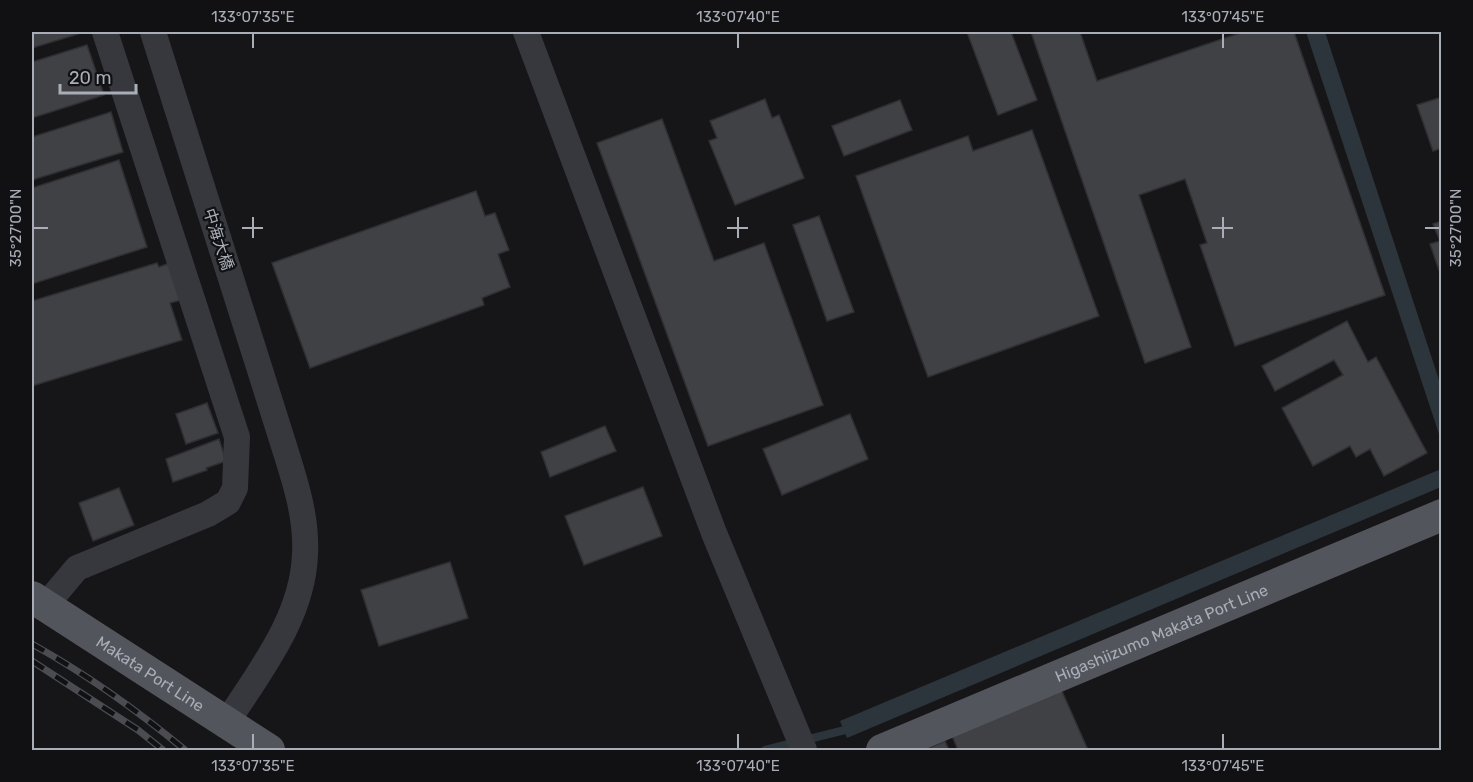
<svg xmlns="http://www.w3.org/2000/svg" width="1473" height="782" viewBox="0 0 1473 782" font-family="Rubik,'Noto Sans JP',sans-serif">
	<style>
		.water { fill: #2c353c }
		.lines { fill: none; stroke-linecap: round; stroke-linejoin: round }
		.stream { stroke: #2c353c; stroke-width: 8 }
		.building { fill: #404145; stroke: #303034; stroke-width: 1.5 }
		.minor { stroke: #37383d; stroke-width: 26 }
		.major { stroke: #53555c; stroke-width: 32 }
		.rail-casing { stroke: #4a4c52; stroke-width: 7 }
		.rail { stroke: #111113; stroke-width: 4.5; stroke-dasharray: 14; stroke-linecap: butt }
		.ticks { fill: none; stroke: #a8adb8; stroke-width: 2 }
		.labels { text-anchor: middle; stroke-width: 4.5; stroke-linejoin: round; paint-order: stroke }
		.street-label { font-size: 16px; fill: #a8adb8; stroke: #111113 }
		.neatline { fill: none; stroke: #a8adb8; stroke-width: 2 }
		.ticks-label { font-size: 15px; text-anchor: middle; fill: #a8adb8 }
	</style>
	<rect width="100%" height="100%" fill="#161618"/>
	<g class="water">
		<polygon points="1306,32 1325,32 1441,386 1441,440"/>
		<polygon points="1441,469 1441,487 847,738 840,721"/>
	</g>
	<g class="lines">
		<polyline class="stream" points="765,750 853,728"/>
	</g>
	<g class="building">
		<polygon points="32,32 77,32 78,34 32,48"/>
		<polygon points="967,32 1011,32 1037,100 998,115"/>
		<polygon points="1031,32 1080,32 1097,81 1243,32 1294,32 1385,295 1235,346 1200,245 1207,243 1185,179 1139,195 1191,347 1145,363"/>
		<polygon points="87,45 104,95 32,118 32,62"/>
		<polygon points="1442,97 1442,148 1433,151 1417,105"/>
		<polygon points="765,99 772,118 779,115 804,178 735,205 709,141 717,138 710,121"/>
		<polygon points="900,100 912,130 844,156 832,126"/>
		<polygon points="111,112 123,152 32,180 32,137"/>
		<polygon points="662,119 714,261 764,243 823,405 708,446 597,143"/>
		<polygon points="1032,130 1099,316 928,377 856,176 968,136 973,151"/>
		<polygon points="119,160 147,247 32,284 32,188"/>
		<polygon points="476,191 485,216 495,213 509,250 498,254 510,287 482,298 484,305 310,368 272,263"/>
		<polygon points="819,216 854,312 827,321 793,225"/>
		<polygon points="1442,221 1442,269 1439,270 1430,244 1440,241 1433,224"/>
		<polygon points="157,263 159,267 170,263 181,300 170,303 182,340 32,386 32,301"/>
		<polygon points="1347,321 1368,362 1376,357 1427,453 1384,476 1370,449 1356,457 1350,446 1313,466 1282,408 1343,375 1334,360 1275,391 1262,366"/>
		<polygon points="207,403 218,433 186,444 176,414"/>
		<polygon points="850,414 868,459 782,495 763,449"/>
		<polygon points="605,426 616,451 550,477 541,452"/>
		<polygon points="219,439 226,461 206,468 207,470 173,482 166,459"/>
		<polygon points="643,487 662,536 584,565 565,516"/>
		<polygon points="119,488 134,525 93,541 79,503"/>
		<polygon points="450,562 468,618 379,646 361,590"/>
		<polygon points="1061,689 1088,750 958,750 952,736"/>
		<polygon points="945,741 949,750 924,750"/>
	</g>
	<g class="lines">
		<g class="minor">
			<path d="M153,32L284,446C295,481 307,517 305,554C303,617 260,671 227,722"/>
			<polyline points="526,32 714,533 804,750"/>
			<polyline points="45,606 77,568 208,514 228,502 235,488 237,437 105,32"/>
		</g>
		<g class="major">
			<path id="s1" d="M32,597L269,750"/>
			<path id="s2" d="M882,750L1442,515"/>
		</g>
		<g class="rail-casing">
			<g id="rail">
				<path d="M32,644C86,674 138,711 185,750"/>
				<polyline points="32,661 138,730 163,750"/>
			</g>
		</g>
		<use href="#rail" class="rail"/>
	</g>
	<path class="ticks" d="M253,33V48M738,33V48M1223,33V48M253,217V238M738,217V238M1223,217V238M33,228H48M242,228H263M727,228H748M1212,228H1233M1425,228H1440M253,734V749M738,734V749M1223,734V749"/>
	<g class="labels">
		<g class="street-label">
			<text transform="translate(219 239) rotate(72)" y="6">中海大橋</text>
			<text dy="6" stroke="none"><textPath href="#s2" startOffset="303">Higashiizumo Makata Port Line</textPath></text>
			<text dy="6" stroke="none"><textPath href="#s1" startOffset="141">Makata Port Line</textPath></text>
		</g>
	</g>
	<rect width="1473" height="782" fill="none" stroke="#111113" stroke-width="66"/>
	<path d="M60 84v9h76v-9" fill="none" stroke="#a8adb8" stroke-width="3"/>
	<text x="69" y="84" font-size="18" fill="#a8adb8" stroke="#111113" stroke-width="4.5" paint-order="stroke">20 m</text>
	<rect x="33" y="33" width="1407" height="716" class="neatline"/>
	<g class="ticks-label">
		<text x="253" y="22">133°07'35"E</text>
		<text x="738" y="22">133°07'40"E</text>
		<text x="1223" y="22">133°07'45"E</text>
		<text transform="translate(16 228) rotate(-90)" y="5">35°27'00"N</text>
		<text transform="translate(1456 228) rotate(-90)" y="5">35°27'00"N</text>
		<text x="253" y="771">133°07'35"E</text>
		<text x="738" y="771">133°07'40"E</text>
		<text x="1223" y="771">133°07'45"E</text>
	</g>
</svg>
